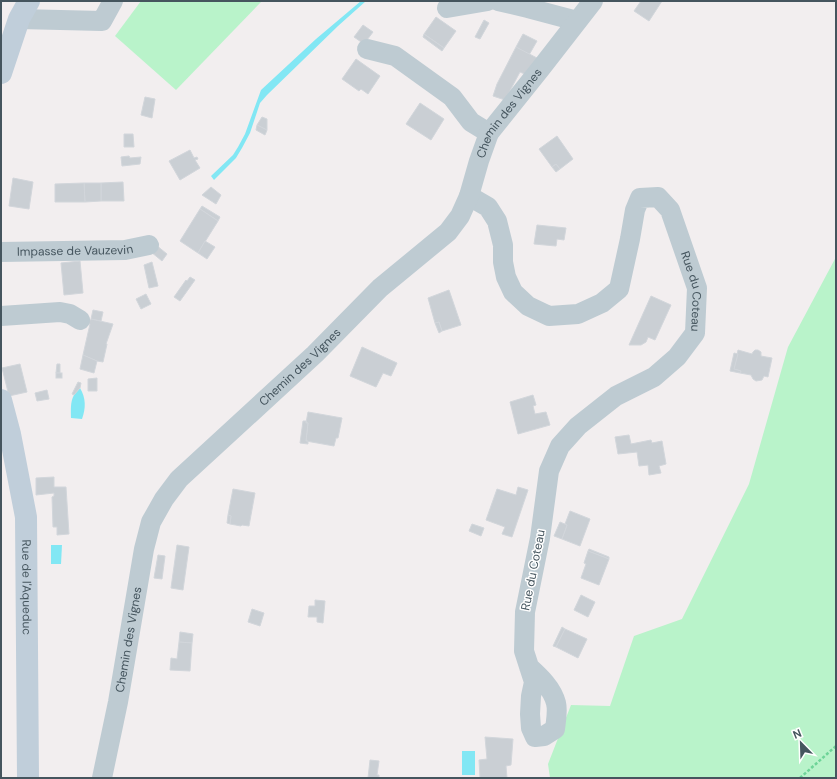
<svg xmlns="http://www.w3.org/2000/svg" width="837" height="779" viewBox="0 0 837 779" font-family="'DM Sans',sans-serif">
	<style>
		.green { fill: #b9f3ca }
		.water { fill: #82e7f4 }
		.building { fill: #cacfd4; stroke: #d2d6db }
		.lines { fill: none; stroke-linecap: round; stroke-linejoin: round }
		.path { stroke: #6ed498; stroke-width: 2.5; stroke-dasharray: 3 2; stroke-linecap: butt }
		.street { stroke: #becbd2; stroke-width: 20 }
		.secondary { stroke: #c0ceda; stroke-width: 22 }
		.labels { text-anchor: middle; stroke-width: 3; stroke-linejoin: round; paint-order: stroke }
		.street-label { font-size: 12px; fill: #45555e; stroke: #fff }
	</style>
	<rect width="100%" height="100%" fill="#f2eeef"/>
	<g class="green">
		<polygon points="141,1 262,1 176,90 115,36"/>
		<polygon points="836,257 836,778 550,778 548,764 571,705 610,706 634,636 682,619 749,484 788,347"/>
	</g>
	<g class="water">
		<polygon points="361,1 366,1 338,26 267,95 260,103 250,133 242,148 236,158 214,180 211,176 233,155 238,147 245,134 261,90 316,39"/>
		<path d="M80,388C86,398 86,408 82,419L71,418C71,411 70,402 74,395C75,393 78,390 80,388Z"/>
		<polygon points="51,545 62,545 61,564 51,564"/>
		<rect x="462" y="751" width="13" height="24"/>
	</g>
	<g class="building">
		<polygon points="641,1 662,1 649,21 634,11"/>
		<polygon points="436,17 456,31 444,48 424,34"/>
		<polygon points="484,20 489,23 480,39 475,37"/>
		<polygon points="363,25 373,32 364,44 354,37"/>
		<polygon points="424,34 444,48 442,51 423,37"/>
		<polygon points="523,34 537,41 529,55 516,47"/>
		<polygon points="516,47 537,58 527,75 520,72 505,100 493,96 497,84"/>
		<polygon points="356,59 380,76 368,94 361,89 359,91 342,79"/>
		<polygon points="145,97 155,99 152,118 141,115"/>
		<polygon points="420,103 444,119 431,140 406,124"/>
		<polygon points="262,117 267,119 267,130 257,125"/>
		<polygon points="257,125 267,130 265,135 256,130"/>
		<polygon points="124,134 133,134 134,147 124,147"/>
		<polygon points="557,136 573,159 560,169 556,164 552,167 539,149"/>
		<polygon points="190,150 194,158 197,157 198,159 195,160 200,168 180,180 169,161"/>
		<polygon points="129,156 130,158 141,157 140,164 122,166 121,157"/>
		<polygon points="556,164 560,169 556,172 552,167"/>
		<polygon points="13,178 33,182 29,209 9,206"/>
		<polygon points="123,182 124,201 101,201 101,183"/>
		<polygon points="84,183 101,183 101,201 85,202"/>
		<polygon points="84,183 85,202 55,202 55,184"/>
		<polygon points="211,187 221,195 216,204 202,195"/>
		<polygon points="202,206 220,217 218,221 200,209"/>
		<polygon points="200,209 218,221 198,253 180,241"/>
		<polygon points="537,225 566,228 564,240 557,239 556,246 534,244"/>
		<polygon points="205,241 215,247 207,259 198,253"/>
		<polygon points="156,245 167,254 162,261 151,252"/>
		<polygon points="80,261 83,293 64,295 61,263"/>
		<polygon points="152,262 158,286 149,288 144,265"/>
		<polygon points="190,277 195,280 180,301 174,297 186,280 187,281"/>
		<polygon points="449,290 461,325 442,331 439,322 435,323 428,298"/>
		<polygon points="146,294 151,304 141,309 136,299"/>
		<polygon points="651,296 671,305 655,340 648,337 646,342 641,345 629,345"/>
		<polygon points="93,310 103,312 101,321 91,319"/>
		<polygon points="86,319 91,320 91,319 113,324 106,344 107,344 103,362 97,361 83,355 90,324 85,323"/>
		<polygon points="439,322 442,331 439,333 435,323"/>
		<polygon points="362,347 397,363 391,376 383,373 376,387 350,376"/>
		<polygon points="738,350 752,354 753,352 755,350 758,350 761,352 761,356 772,358 768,377 764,376 762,380 756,381 753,379 751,375 740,373 741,371 734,369"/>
		<polygon points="734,353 738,354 734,369 741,371 740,373 730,371"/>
		<polygon points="83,355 97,361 94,373 80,369"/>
		<polygon points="20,364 27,392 9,396 2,368"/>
		<polygon points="57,364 60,364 60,373 56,373"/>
		<rect x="56" y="373" width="6" height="5"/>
		<polygon points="97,378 97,391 88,391 88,379"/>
		<polygon points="78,382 81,383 80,388 74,395 72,394"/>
		<polygon points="47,390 49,399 37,401 35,393"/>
		<polygon points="533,395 536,405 533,406 535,414 546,412 550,425 518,434 510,402"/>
		<polygon points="308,412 342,418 338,438 336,438 334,446 306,441 308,423 306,423"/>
		<polygon points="303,421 306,421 306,423 308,423 306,441 308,441 308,444 300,443"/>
		<polygon points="629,435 631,444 651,440 652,443 662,441 666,464 659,466 661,473 649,475 648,465 639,466 637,452 618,454 615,437"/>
		<polygon points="54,477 54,487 66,487 69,534 57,535 57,527 53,527 52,497 54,496 54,493 36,495 36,478"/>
		<polygon points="518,487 528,490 512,537 502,534 505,527 486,520 497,489 516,495"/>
		<polygon points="233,489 255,493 249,526 242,525 241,526 230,524 231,516 228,515"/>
		<polygon points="570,511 590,519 580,546 562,539 567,525 565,524"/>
		<polygon points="228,515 231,516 230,524 227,523"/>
		<polygon points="560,522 567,525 562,539 554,536"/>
		<polygon points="472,524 484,528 481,536 469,531"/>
		<polygon points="177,545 189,547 183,590 171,588"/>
		<polygon points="589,549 609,557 609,559 588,551"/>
		<polygon points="588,551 609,559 599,585 581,578 586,564 584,563"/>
		<polygon points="158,555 165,556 162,579 154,578"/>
		<polygon points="581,595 595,602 588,617 574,610"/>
		<polygon points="315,600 325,601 323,623 317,622 317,617 308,617 309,606 315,606"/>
		<polygon points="252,609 264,613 260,626 248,622"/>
		<polygon points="562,627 565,629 556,647 553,646"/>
		<polygon points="565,629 587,639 578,658 556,647"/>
		<polygon points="180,632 193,634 192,643 179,642"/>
		<polygon points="179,642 192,643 190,671 170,670 171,658 177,659"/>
		<polygon points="485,737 513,739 511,765 506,766 507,778 480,778 479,760 487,759"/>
		<polygon points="370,760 379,761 377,775 379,775 379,778 368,778"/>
	</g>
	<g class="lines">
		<polyline class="path" points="800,778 836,746"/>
		<g class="street">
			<polyline points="498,1 528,8 577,21"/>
			<polyline points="447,8 488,1"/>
			<polyline points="19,19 102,21 113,1"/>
			<polyline points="367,49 395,56 452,97 471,122 489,133"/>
			<path id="s1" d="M469,196L488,207L497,221L503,245V262L506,277L513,292L528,306L549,316L578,314L602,303L619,289L630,239L635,210L640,198L658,197L670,210L697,288L695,333L677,357L654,377L616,396L578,426L560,446L549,471L540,538L525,612L524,651L534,682L531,696L530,714L531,728L535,737L544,736L555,729C556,721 558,711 556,703C552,688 540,677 529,667"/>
			<path id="s2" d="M1,252L125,250L149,245"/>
			<polyline points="1,316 60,312 70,314 80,320"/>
			<path id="s3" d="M102,778L118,702L144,549L151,522L164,499L179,479L315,354L380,288L448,232L460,216L469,196L479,161L489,133L541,68L593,1"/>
		</g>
		<g class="secondary">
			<polyline points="1,73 19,19 29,1"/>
			<path id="s4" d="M1,400L10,434L26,517L28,778"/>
		</g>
	</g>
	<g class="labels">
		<g class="street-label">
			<text dy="4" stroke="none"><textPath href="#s3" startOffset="813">Chemin des Vignes</textPath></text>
			<text dy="4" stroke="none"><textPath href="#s2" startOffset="74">Impasse de Vauzevin</textPath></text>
			<text dy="4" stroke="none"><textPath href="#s1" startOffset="448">Rue du Coteau</textPath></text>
			<text dy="4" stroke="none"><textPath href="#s3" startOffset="477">Chemin des Vignes</textPath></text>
			<text transform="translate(533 570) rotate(-79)" y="4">Rue du Coteau</text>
			<text dy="4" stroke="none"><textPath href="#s4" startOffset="190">Rue de l'Aqueduc</textPath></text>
			<text dy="4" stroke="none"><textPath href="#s3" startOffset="141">Chemin des Vignes</textPath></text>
		</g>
	</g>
	<rect width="837" height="779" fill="none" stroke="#45555e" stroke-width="4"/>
	<g transform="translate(801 743) rotate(337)" stroke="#ffffff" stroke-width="3" paint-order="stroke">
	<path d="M0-3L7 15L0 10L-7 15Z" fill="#45555e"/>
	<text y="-6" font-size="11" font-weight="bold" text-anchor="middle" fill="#45555e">N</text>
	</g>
</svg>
